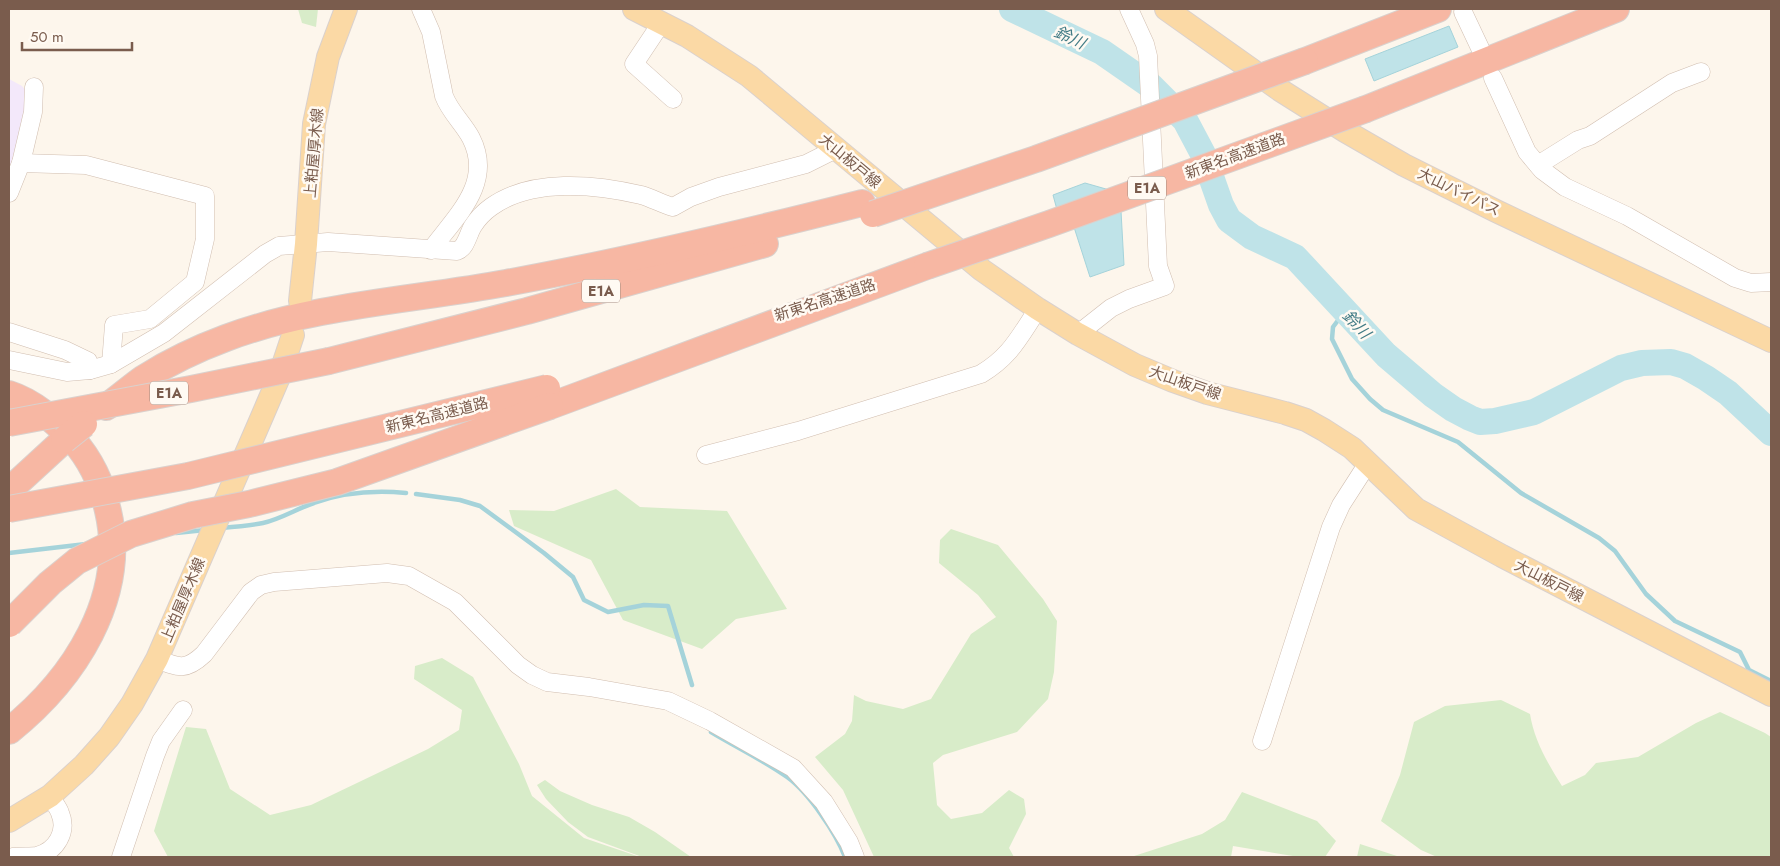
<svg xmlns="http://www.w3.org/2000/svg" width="1780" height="866" viewBox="0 0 1780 866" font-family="Jost,'Noto Sans JP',sans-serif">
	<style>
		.education { fill: #f3e8fa }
		.green { fill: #d8ecc9 }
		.water { fill: #bfe3e8; stroke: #a5d3da }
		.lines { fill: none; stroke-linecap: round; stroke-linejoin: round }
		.stream { stroke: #a5d3da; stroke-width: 4.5 }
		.river { stroke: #bfe3e8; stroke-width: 26 }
		.minor-casing { stroke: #d1beb0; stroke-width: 19 }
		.major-casing { stroke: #dad1cd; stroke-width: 24 }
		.highway-casing { stroke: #dad1cd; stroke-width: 28 }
		.minor { stroke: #fff; stroke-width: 18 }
		.major { stroke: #fbd9a5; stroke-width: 22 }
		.highway { stroke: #f7b7a3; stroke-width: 26 }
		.highway-bridge-casing { stroke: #dad1cd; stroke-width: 28; stroke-linecap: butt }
		.highway-bridge { stroke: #f7b7a3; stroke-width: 26 }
		.labels { text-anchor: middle; stroke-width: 5; stroke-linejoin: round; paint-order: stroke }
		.shield { fill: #fffaf3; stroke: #a28b7f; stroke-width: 1 }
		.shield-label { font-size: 14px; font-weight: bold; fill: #7a5c4d }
		.street-label { font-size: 15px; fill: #7a5c4d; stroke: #fffaf3 }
		.water-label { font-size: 16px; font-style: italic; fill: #437c86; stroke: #fffaf3 }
	</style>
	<rect width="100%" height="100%" fill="#fdf6ec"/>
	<polygon class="education" points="9,79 22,86 28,93 20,149 12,161 9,171"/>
	<g class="green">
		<polygon points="298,9 318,9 316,27 302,23"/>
		<polygon points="616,489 640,507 727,511 787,609 736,619 702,649 623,620 591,560 514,526 509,510 554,511"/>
		<polygon points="951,529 998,545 1043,599 1057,621 1054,672 1048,699 1017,732 943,755 933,763 937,805 951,819 982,813 1009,790 1024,799 1026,814 1009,848 1014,857 874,857 843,790 815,757 845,734 852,721 854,695 866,701 903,709 931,699 971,634 996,617 978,595 939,563 940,540"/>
		<polygon points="442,658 473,677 519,764 532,796 584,838 640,857 168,857 154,831 186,727 206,729 230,789 270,815 311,805 428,749 459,730 462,710 414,679 415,666"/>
		<path d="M1501,700L1530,714C1534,740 1548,764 1562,786L1585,775L1596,763L1638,757L1696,723L1720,712L1765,733L1771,737V857H1437L1421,850L1381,821L1400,775L1414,722L1445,706Z"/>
		<polygon points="545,780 560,791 592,805 629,817 655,832 691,857 642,857 588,837 568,822 546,799 537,785"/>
		<polygon points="1242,792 1317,821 1336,841 1325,857 1299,857 1233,846 1231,857 1131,857 1202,834 1225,820"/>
		<polygon points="1360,844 1400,857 1357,857"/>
	</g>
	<g class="water">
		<polygon points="1449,26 1458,47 1374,81 1365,59"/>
		<polygon points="1085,183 1120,193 1124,265 1090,277 1073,224 1062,228 1053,195"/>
	</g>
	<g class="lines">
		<g class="stream">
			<polyline points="1345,311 1333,327 1332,339 1352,379 1370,399 1383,410 1458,442 1521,493 1599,538 1615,551 1646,594 1675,621 1740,652 1749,670 1771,681"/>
			<polyline points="416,494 460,500 480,506 544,553 573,577 584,600 608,612 644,605 668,606 692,685"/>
			<path d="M220,528C234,527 249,526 263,523C281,519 296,509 314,503C344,492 373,490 406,493"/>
			<polyline points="176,533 205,530"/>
			<polyline points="9,553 86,544"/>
			<path d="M711,732C736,747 763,760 787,777C808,792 836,833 845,857"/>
		</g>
		<polyline class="river" points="1012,9 1102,52 1151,86 1185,120 1203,154 1221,205 1229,220 1252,237 1295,257 1386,355 1433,395 1453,409 1470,418 1480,422 1495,421 1534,412 1621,368 1642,363 1671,362 1685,366 1706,378 1728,393 1771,433"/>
		<g class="minor-casing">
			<g id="minor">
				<path d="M421,9L431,32L444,96C450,112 463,123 471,138C494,183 456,216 431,250"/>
				<polyline points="1463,12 1480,48"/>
				<polyline points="662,22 634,64 673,99"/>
				<polyline points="1493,78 1527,152 1542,170 1565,187 1627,216 1735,278 1751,283 1771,282"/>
				<polyline points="21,163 33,112 34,87"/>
				<polyline points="1538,165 1578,140 1590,136 1672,83 1701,72"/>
				<polyline points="9,193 21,163 86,165 205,196 205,239 195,282 150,319 114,325 111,364"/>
				<polyline points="9,332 65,350 88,361 90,370"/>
				<polyline points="1078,334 1111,308 1129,299 1165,286 1158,266 1148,56 1145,44 1129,9"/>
				<path d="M9,360L67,372L90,370L111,364L164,333L265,254L279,246L328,242L457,251C466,248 468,234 473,226C478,218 484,212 491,207C531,178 595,184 641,195C652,198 662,204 673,207L691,197L719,187L806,164L836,149"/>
				<path d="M706,455L798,431L981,374C1011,356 1019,337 1038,309"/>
				<path d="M157,659C179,668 186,671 204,654L251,592L261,585L274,582L387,573L409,576L455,602L518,665L532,675L547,682L589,687L668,701L710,721L793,768L824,802L849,842L855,857"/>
				<polyline points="1262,741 1331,527 1341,505 1368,463"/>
				<path d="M13,857C21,856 30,857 37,856C56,851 68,832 60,813C58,807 53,802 50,796"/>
				<polyline points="121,857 155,756 161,741 183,710"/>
			</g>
		</g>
		<g class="major-casing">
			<g id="major">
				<polyline points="634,9 687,36 749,76 982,270 1038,309 1078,334 1135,365 1173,381 1207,393 1285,413 1306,420 1324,430 1352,448 1416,509 1502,556 1771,695"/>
				<polyline points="1166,9 1280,90 1345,131 1404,165 1496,211 1771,341"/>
				<polyline points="300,301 306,244 314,124 328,57 346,9"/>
				<polyline points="9,821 50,796 84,765 109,737 132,704 157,659 264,412 279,377 293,335"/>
			</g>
		</g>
		<g class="highway-casing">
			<g id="highway">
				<polyline points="1305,61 1438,9"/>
				<polyline points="1366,109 1616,9"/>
				<polyline points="329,361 527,311 765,244"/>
				<path d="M9,394C34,402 55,421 73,440C91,460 102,484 108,511C128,597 74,679 9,731"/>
				<polyline points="550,406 927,266"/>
				<path d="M106,407C119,398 131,387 144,378C168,363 199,348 226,338C314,305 414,300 506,283C626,261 744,233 862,203"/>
				<polyline points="9,493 15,485 64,440"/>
			</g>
		</g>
		<use href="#minor" class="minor"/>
		<use href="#major" class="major"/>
		<use href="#highway" class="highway"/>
		<g class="highway-bridge-casing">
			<g id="highway-bridge">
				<polyline points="873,214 1036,159 1305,61"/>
				<polyline points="927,266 1049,224 1366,109"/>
				<polyline points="9,423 191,389 329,361"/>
				<polyline points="64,440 84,424"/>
				<polyline points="9,509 188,476 547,388"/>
				<polyline points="9,624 50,583 77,561 131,534 193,515 249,504 337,482 550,406"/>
			</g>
		</g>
		<use href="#highway-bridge" class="highway-bridge"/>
	</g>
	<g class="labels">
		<g class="shield">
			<rect x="1128" y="176.5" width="38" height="23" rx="4"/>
			<rect x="582" y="279.5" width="38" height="23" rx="4"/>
			<rect x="150" y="381.5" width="38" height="23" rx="4"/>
		</g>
		<g class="shield-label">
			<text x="1147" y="193">E1A</text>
			<text x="601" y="296">E1A</text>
			<text x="169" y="398">E1A</text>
		</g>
		<g class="street-label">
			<text transform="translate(314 153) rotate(-85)" y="5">上粕屋厚木線</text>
			<text transform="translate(1235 156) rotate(-20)" y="5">新東名高速道路</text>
			<text transform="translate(850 161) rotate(40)" y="5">大山板戸線</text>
			<text transform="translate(1459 192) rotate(26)" y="5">大山バイパス</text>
			<text transform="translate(825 300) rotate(-18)" y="5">新東名高速道路</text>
			<text transform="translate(1185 383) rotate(19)" y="5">大山板戸線</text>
			<text transform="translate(437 415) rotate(-14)" y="5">新東名高速道路</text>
			<text transform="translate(1549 581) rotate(27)" y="5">大山板戸線</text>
			<text transform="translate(183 600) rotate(-67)" y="5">上粕屋厚木線</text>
		</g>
		<g class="water-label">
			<text transform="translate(1070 37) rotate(25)" y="6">鈴川</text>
			<text transform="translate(1357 324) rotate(47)" y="6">鈴川</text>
		</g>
	</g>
	<rect width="1780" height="866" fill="none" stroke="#7a5c4d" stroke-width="20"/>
	<path d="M22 42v8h110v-8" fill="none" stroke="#7a5c4d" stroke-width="2.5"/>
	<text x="30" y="42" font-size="15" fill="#7a5c4d" stroke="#fffaf3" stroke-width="4" paint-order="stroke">50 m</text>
</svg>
